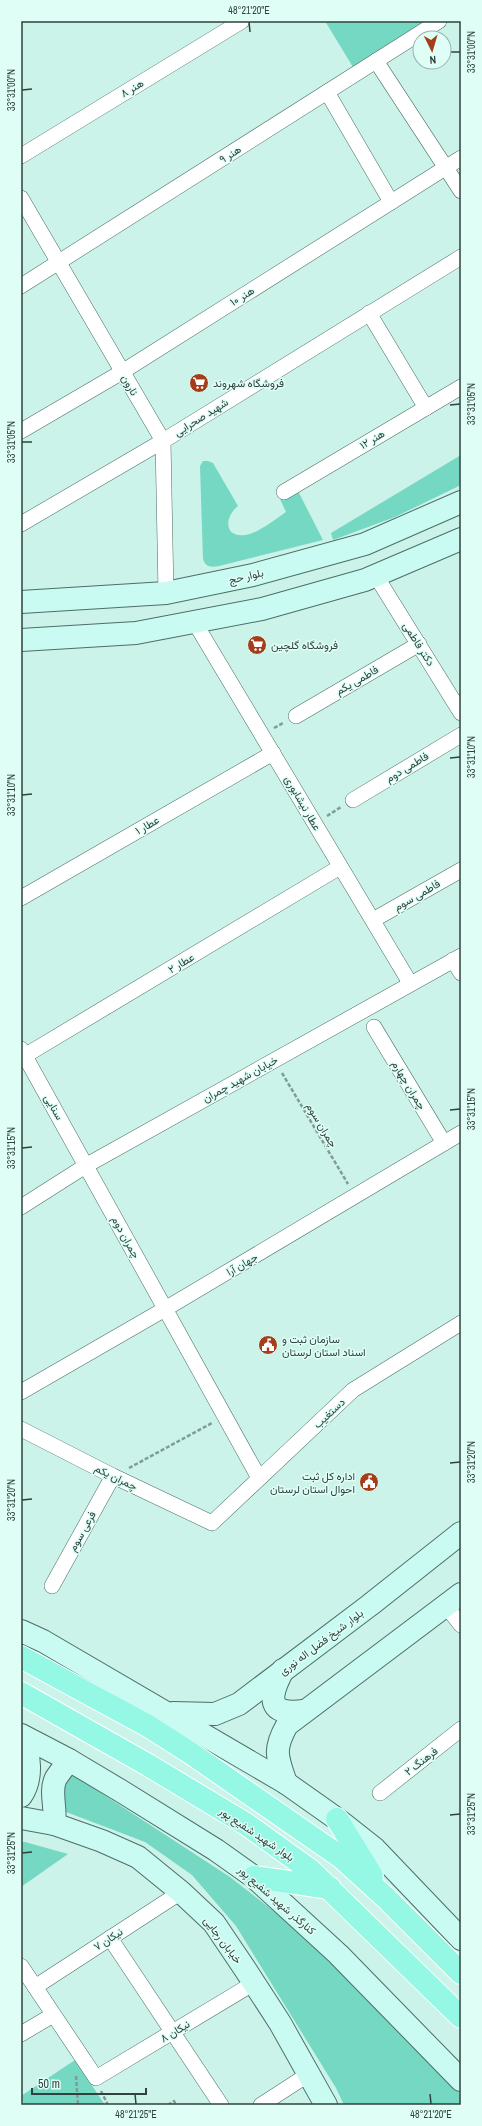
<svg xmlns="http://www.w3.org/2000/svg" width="482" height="2126" viewBox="0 0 482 2126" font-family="'Archivo Narrow',Vazirmatn,sans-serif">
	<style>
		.green { fill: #75d8c2 }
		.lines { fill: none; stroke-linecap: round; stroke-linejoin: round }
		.street-casing { stroke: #4b6f66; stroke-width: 16 }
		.secondary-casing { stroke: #4b6f66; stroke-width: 24 }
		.primary-casing { stroke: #fff; stroke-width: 24 }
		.path { stroke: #819c95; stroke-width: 2.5; stroke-dasharray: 4 2; stroke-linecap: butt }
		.street { stroke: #fff; stroke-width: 15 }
		.secondary { stroke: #c9fbf2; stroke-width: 22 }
		.primary { stroke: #94f8e5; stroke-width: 22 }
		.ticks { fill: none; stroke: #31413d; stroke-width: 1.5 }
		.labels { text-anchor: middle; stroke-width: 3; stroke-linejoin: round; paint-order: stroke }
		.street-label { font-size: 11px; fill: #31413d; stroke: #dffff6 }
		.poi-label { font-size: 11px; fill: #31413d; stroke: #dffff6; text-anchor: start }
		.neatline { fill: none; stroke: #31413d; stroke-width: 1.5 }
		.ticks-label { font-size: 10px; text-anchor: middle; fill: #31413d }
	</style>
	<rect width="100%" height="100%" fill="#ccf3e9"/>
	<g class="green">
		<polygon points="325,21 427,21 359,77"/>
		<polygon points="461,455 461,485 395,517 333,540 331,533"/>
		<path d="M203,461H208L213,463L238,506C224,517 224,538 245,535C259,533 274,520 286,512L280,499L298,491L323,540L219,566C211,567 206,568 203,559L200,466Z"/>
		<polygon points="72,1774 230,1877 289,1923 391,2021 461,2095 461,2105 344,2105 336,2088 236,1926 192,1875 145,1842 61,1810 62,1783"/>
		<polygon points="21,1842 25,1842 68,1854 21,1887"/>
		<polygon points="75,2060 105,2105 24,2105 21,2096"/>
	</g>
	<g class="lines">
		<g class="street-casing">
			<g id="street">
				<polyline points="376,61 461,191"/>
				<polyline points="327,92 391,202"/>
				<polyline points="21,156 242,21"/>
				<polyline points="21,198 163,441 166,593"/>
				<polyline points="21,286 439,21"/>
				<polyline points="369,313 426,408"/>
				<polyline points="21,431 122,372 461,158"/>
				<polyline points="284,492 461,387"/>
				<polyline points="21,524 163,441 461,257"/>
				<polyline points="376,576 461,713"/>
				<polyline points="195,623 410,983"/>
				<polyline points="296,716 419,644"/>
				<polyline points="353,800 461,735"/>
				<polyline points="21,898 273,753"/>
				<polyline points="373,920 461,870"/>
				<polyline points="453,960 461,973"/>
				<polyline points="374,1027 444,1143"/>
				<polyline points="21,1049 259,1478"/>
				<polyline points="21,1058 340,867"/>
				<polyline points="21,1207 87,1165 461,956"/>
				<polyline points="21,1392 165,1309 461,1133"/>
				<polyline points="21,1429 113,1476 212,1523 353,1390 461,1323"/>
				<polyline points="52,1586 113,1476"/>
				<polyline points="446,1606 461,1625"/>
				<polyline points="380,1793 461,1729"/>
				<polyline points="110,1938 221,2105"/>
				<polyline points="21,1966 96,2078 254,1983"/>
				<polyline points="35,1987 181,1892"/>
				<polyline points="21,2034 53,2015"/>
				<polyline points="261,2105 309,2074"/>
			</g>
		</g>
		<g class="secondary-casing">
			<g id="secondary">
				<polyline points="21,602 166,593 253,575 365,544 461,502"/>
				<polyline points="21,640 136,633 262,609 365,580 461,539"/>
				<polyline points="21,1631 43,1641 286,1783 337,1819 375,1849 461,1939"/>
				<path d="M283,1670C269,1697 266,1716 304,1711"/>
				<polyline points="173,1713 215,1714 239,1704 370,1605 461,1533"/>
				<polyline points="21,1735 69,1760 121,1791 216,1850 254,1877 338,1954 461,2080"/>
				<path d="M286,1783C277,1757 273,1750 287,1725L461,1594"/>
				<path d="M21,1796C33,1779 30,1754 22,1736"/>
				<polyline points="21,1818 54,1824 102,1841 138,1857 181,1892 214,1923 245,1969 280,2023 326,2105"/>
				<path d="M54,1824C57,1810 49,1791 56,1778C60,1772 65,1766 69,1760"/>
			</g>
		</g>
		<g class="primary-casing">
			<g id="primary">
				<polyline points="21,1657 148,1726 192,1754 342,1858 385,1897 461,1973"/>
				<polyline points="21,1693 148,1765 246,1824 310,1870 461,2017"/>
				<polyline points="337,1819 372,1876"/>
				<polyline points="254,1877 330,1888"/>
			</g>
		</g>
		<g class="path">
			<polyline points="274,728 283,723"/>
			<polyline points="327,816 341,807"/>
			<polyline points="282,1073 348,1184"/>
			<polyline points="129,1468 212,1423"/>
			<polyline points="76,2076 78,2105"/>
			<polyline points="101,2091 108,2105"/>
			<polyline points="168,2105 174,2101 176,2105"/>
		</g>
		<use href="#street" class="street"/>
		<use href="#secondary" class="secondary"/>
		<use href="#primary" class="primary"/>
	</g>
	<path class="ticks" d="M249,22L250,32M450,52H460M22,90L32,89M450,405L460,404M22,442H32M450,758L460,757M22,795L32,794M450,1110L460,1109M22,1148L32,1147M450,1463L460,1462M22,1500L32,1499M450,1815L460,1814M22,1853L32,1852M135,2094L136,2104M430,2094L431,2104"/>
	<defs>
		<g id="supermarket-disc" transform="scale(1)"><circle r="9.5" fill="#a43d1a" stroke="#dffff6"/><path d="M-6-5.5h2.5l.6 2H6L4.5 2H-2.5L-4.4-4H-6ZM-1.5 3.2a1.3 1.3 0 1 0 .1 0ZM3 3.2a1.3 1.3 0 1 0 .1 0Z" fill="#fff"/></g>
		<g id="civic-disc" transform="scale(1)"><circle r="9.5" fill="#a43d1a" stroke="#dffff6"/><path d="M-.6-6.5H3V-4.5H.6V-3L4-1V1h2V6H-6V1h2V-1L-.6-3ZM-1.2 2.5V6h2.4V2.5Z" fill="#fff"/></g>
	</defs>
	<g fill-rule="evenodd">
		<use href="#supermarket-disc" x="199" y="383"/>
		<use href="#supermarket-disc" x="257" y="645"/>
		<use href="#civic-disc" x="268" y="1345"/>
		<use href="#civic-disc" x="369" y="1482"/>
	</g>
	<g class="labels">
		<g class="street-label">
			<text transform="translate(132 88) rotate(-31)" y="4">هنر ۸</text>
			<text transform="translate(230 154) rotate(-32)" y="4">هنر ۹</text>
			<text transform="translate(242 296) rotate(-32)" y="4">هنر ۱۰</text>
			<text transform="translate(130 385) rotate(60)" y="4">نارون</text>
			<text transform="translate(201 417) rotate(-32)" y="4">شهید صحرایی</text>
			<text transform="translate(372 439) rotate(-31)" y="4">هنر ۱۲</text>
			<text transform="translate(246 576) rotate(-13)" y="4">بلوار حج</text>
			<text transform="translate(419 644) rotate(58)" y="4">دکتر فاطمی</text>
			<text transform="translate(357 680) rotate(-30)" y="4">فاطمی یکم</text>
			<text transform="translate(407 767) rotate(-31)" y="4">فاطمی دوم</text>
			<text transform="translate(303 803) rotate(60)" y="4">عطار نیشابوری</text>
			<text transform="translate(147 825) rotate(-30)" y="4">عطار ۱</text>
			<text transform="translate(417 895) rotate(-30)" y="4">فاطمی سوم</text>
			<text transform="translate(181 963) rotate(-31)" y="4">عطار ۲</text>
			<text transform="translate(240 1079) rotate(-29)" y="4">خیابان شهید چمران</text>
			<text transform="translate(409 1085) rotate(59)" y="4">چمران چهارم</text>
			<text transform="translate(54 1107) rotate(60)" y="4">سنایی</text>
			<text transform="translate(322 1125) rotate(59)" y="4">چمران سوم</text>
			<text transform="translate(126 1237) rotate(61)" y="4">چمران دوم</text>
			<text transform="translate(242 1264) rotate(-30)" y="4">جهان آرا</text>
			<text transform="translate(329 1413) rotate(-43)" y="4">دستغیب</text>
			<text transform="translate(116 1477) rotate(26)" y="4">چمران یکم</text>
			<text transform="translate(82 1531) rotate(-61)" y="4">فرعی سوم</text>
			<text transform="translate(321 1642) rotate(-37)" y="4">بلوار شیخ فضل اله نوری</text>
			<text transform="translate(421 1761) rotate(-38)" y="4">فرهنگ ۲</text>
			<text transform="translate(257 1834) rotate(34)" y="4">بلوار شهید شفیع پور</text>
			<text transform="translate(277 1900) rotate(41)" y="4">کنارگذر شهید شفیع پور</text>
			<text transform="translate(108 1939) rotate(-33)" y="4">نیکان ۷</text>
			<text transform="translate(223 1940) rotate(53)" y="4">خیابان رجایی</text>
			<text transform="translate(175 2031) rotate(-31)" y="4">نیکان ۸</text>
		</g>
		<g class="poi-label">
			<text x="213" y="387">فروشگاه شهروند</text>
			<text x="271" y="649">فروشگاه گلچین</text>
			<text x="282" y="1343">سازمان ثبت و<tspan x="282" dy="13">اسناد استان لرستان</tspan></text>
			<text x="355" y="1480" text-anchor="end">اداره کل ثبت<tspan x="355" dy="13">احوال استان لرستان</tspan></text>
		</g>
	</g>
	<rect width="482" height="2126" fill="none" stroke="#dffff6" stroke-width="44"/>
	<g transform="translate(432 50) rotate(175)"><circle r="19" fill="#dffff6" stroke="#99b3ac"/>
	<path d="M0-3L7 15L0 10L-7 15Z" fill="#a43d1a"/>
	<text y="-6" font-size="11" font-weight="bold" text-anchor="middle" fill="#31413d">N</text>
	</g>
	<path d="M32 2088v6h114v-6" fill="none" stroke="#31413d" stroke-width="2"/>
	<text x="38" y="2088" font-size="12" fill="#31413d" stroke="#dffff6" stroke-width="3" paint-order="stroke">50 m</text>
	<rect x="22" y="22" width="438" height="2082" class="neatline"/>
	<g class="ticks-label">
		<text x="249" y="14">48°21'20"E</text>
		<text transform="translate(471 52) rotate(-90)" y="4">33°31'00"N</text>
		<text transform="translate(11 90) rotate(-90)" y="4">33°31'00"N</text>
		<text transform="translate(471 404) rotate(-90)" y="4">33°31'05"N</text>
		<text transform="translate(11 442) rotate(-90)" y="4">33°31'05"N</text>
		<text transform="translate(471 757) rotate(-90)" y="4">33°31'10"N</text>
		<text transform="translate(11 795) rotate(-90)" y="4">33°31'10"N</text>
		<text transform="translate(471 1109) rotate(-90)" y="4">33°31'15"N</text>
		<text transform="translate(11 1148) rotate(-90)" y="4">33°31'15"N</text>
		<text transform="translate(471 1462) rotate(-90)" y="4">33°31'20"N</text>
		<text transform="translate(11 1500) rotate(-90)" y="4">33°31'20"N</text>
		<text transform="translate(471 1814) rotate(-90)" y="4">33°31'25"N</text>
		<text transform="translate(11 1853) rotate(-90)" y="4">33°31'25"N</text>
		<text x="136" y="2118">48°21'25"E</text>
		<text x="431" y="2118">48°21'20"E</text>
	</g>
</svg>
